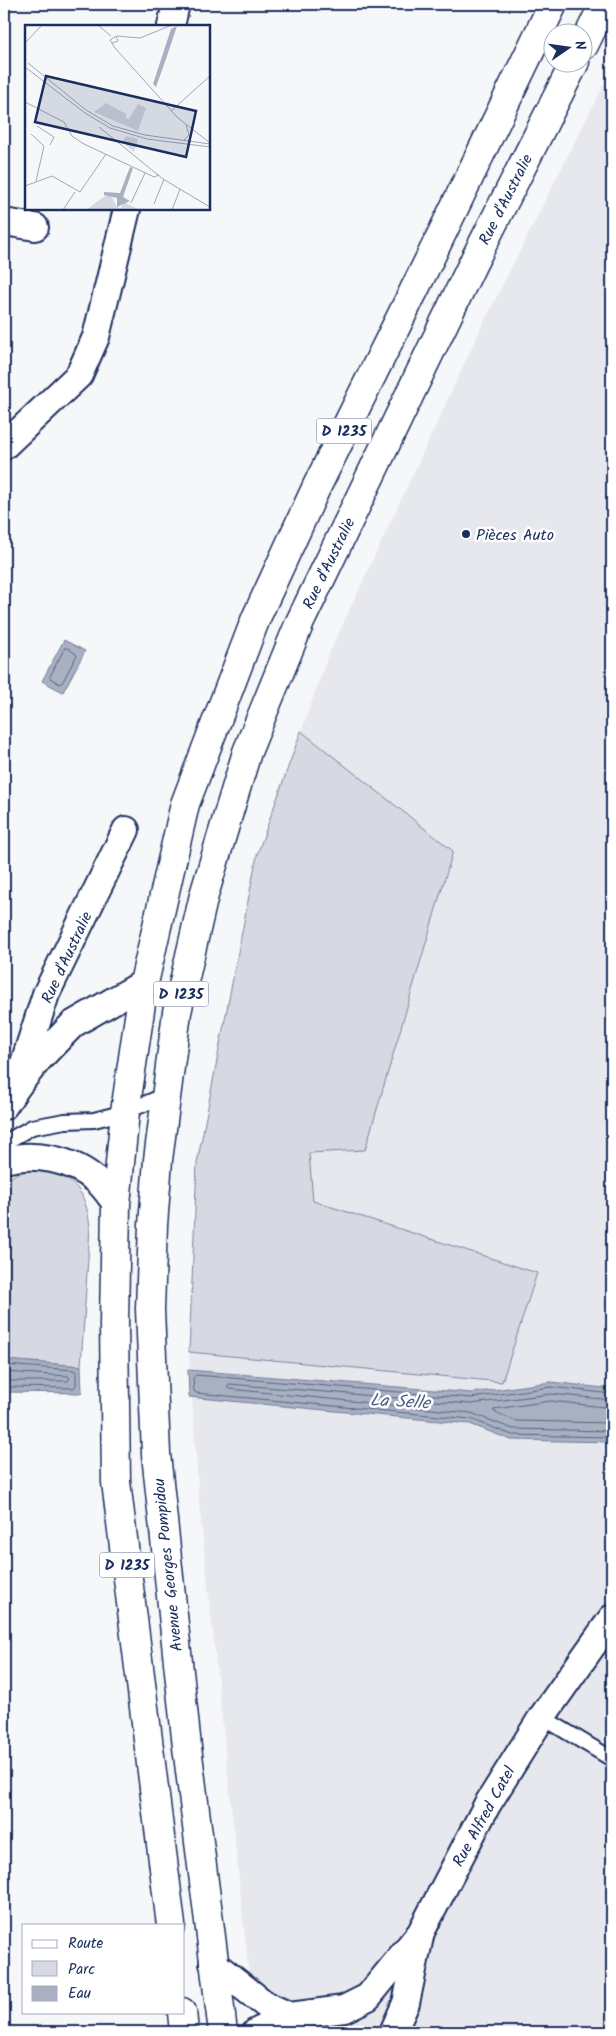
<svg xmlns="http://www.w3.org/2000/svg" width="616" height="2036" viewBox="0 0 616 2036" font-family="Kalam,sans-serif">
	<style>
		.built { fill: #e6e8ee }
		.green { fill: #d6d9e2; stroke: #7884a0 }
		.water { fill: #a9b0c1; stroke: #707c99 }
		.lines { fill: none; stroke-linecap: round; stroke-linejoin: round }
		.shore { stroke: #546386; stroke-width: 1 }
		.lane-casing { stroke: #1b2f5e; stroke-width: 18 }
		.street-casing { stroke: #1b2f5e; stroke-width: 30 }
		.primary-casing { stroke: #1b2f5e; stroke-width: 31 }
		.lane { stroke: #fff; stroke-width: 14 }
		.street { stroke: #fff; stroke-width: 26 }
		.primary { stroke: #fff; stroke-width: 28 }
		.poi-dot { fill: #1b2f5e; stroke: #fff; stroke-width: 2 }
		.labels { text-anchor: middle; stroke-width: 5; stroke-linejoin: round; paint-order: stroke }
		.shield { fill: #fff; stroke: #5f6d8e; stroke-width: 1 }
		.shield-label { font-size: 15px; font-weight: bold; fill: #1b2f5e }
		.street-label { font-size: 16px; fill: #1b2f5e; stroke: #fff }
		.poi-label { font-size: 16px; fill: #1b2f5e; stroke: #fff; text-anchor: start }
		.water-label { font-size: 18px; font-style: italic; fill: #4d5c81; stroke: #fff }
		.inset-road { fill: none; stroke: #9ea7bb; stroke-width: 1 }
		.view { fill: #1b2f5e; fill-opacity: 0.15; stroke: #1b2f5e; stroke-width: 2.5 }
		.inset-edge { fill: none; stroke: #1b2f5e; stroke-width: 2.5 }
	</style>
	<rect width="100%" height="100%" fill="#f6f7f9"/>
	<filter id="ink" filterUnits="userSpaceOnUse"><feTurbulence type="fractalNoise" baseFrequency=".02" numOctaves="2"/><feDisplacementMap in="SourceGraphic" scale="10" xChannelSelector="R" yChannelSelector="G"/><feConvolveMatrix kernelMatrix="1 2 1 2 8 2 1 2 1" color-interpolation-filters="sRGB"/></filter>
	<g filter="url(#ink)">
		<polygon class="built" points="612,68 612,2032 255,2032 199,1501 189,1352 197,1163 257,855 328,656 482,326"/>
		<g class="green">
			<polygon points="301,731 453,851 365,1150 309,1153 313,1201 537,1273 502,1382 189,1352 197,1163 257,855"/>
			<path d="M31,1170C72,1175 85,1185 90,1227L81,1366L4,1360V1181L18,1173Z"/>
		</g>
		<g class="water">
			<polygon points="64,640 85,651 63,692 42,681"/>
			<polygon points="4,1360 81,1366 82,1393 4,1392"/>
			<polygon points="188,1370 472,1393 551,1382 612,1389 612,1442 511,1440 470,1424 189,1397"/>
		</g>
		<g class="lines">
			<g class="shore">
				<polygon points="65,648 68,648 77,655 62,683 60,684 51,679 50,677"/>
				<polyline points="4,1365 74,1370 76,1372 76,1385 74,1388 4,1387"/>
				<polyline points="4,1372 68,1376 70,1378 68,1381 4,1381"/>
				<polyline points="612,1394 551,1387 471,1398 196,1375 193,1378 194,1391 196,1393 471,1419 512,1435 612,1437"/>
				<polyline points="612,1400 551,1394 471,1404 229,1384 227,1387 229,1389 471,1413 513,1429 612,1431"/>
				<polyline points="612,1408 551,1401 495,1409 493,1411 515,1421 612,1423"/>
			</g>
			<g class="lane-casing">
				<g id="lane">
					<polyline points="4,1143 32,1127 65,1121 94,1120 125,1112 166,1095"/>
					<polyline points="542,1717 612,1759"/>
				</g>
			</g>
			<g class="street-casing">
				<g id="street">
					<polyline points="171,26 176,4"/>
					<polyline points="4,222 35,227"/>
					<polyline points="4,446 79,375 96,337 127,209"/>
					<polyline points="16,1088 46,994 126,830"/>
					<polyline points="4,1106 16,1088 39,1059 73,1024 144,983"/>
					<path d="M4,1160C34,1152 72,1159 96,1180C104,1186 110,1196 116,1204"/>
					<polyline points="213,1963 266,2005 290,2016 344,2009 368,1997 417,1937"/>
					<polyline points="256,2032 290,2016"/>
					<polyline points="393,2032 406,2003 421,1932 487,1805 542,1717 612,1618"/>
				</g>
			</g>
			<g class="primary-casing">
				<g id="primary">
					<polyline points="584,45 604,4"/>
					<polyline points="171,1925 116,1482 114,1324 116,1204 125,1112 144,983 185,804 256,618 316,488 430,258 553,4"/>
					<polyline points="182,2012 184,2032"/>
					<polyline points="223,2032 187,1747 156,1454 150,1309 153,1225 158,1160 177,1012 204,895 247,752 300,622 473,263 575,62"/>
				</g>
			</g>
			<use href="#lane" class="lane"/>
			<use href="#street" class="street"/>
			<use href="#primary" class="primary"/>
		</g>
	</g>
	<circle class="poi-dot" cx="466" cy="534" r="5"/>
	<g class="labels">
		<g class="shield">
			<rect x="316.5" y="418.5" width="55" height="25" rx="4"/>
			<rect x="153.5" y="981.5" width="55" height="25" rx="4"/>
			<rect x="99.5" y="1552.5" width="55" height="25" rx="4"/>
		</g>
		<g class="shield-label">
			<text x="344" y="436">D 1235</text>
			<text x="181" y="999">D 1235</text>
			<text x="127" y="1570">D 1235</text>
		</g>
		<g class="street-label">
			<text transform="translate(505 199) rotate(-63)" y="6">Rue d'Australie</text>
			<text transform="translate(328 563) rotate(-64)" y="6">Rue d'Australie</text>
			<text transform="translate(66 957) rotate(-65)" y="6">Rue d'Australie</text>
			<text transform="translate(167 1565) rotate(-96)" y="6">Avenue Georges Pompidou</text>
			<text transform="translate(483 1816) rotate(-61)" y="6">Rue Alfred Catel</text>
		</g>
		<g class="poi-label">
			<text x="476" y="540">Pièces Auto</text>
		</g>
		<g class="water-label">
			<text transform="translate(400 1401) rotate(3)" y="6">La Selle</text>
		</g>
	</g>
	<g transform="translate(25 25)">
		<rect width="185" height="185" fill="#f6f7f9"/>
		<path d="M81,78L101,89V94H104L113,79L121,83L113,106L69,87ZM101,111L113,114L109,127L97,117ZM81,170L87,172L92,182L96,183L99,177L115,185H61Z" fill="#d6d9e2"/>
		<path d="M152,1L141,34L131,62L128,59L146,4ZM105,142L108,143L98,172L105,176L92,182V173L79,170V167L95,168Z" fill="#a9b0c1"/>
		<path class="inset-road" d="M73,0L86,11M92,11L115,13L147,0M0,18L17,0M87,18L93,16L91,11L85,15L90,23L152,92L185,118M3,38L61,85L88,101L120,110L185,119M0,42L60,88L85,103L122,114L185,122M0,77L39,97L47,111L57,118L129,152L134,150M146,86L185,51M12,101L29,112L25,120M74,102L138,154L185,182M6,109L19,121L11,156M159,115L164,110L161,100M0,161L27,151L55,167L81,129M106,178L120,148M129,179L139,154M38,185L50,167M147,185L155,164"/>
		<path class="view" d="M21,51L171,86L161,132L10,97Z"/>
		<rect width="185" height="185" class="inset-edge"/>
	</g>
	<rect width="616" height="2036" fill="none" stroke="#fff" stroke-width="20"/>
	<rect x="10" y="10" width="596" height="2016" fill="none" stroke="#1b2f5e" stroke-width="2" filter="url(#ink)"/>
	<rect x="22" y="1924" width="162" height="90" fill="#ffffff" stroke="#a4acbf"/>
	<rect x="32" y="1940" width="25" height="8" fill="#ffffff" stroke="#a4acbf"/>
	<text x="68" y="1948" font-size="15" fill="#1b2f5e">Route</text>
	<rect x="32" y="1961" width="25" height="15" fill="#d6d9e2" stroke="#a4acbf"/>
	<text x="68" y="1974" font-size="15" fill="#1b2f5e">Parc</text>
	<rect x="32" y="1986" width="25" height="15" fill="#a9b0c1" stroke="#a4acbf"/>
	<text x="68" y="1998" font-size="15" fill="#1b2f5e">Eau</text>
	<g transform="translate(568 48) rotate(77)"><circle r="24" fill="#ffffff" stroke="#a4acbf"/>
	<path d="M0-4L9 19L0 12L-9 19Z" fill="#1b2f5e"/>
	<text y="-8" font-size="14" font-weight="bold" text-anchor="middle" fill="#1b2f5e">N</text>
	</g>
</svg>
